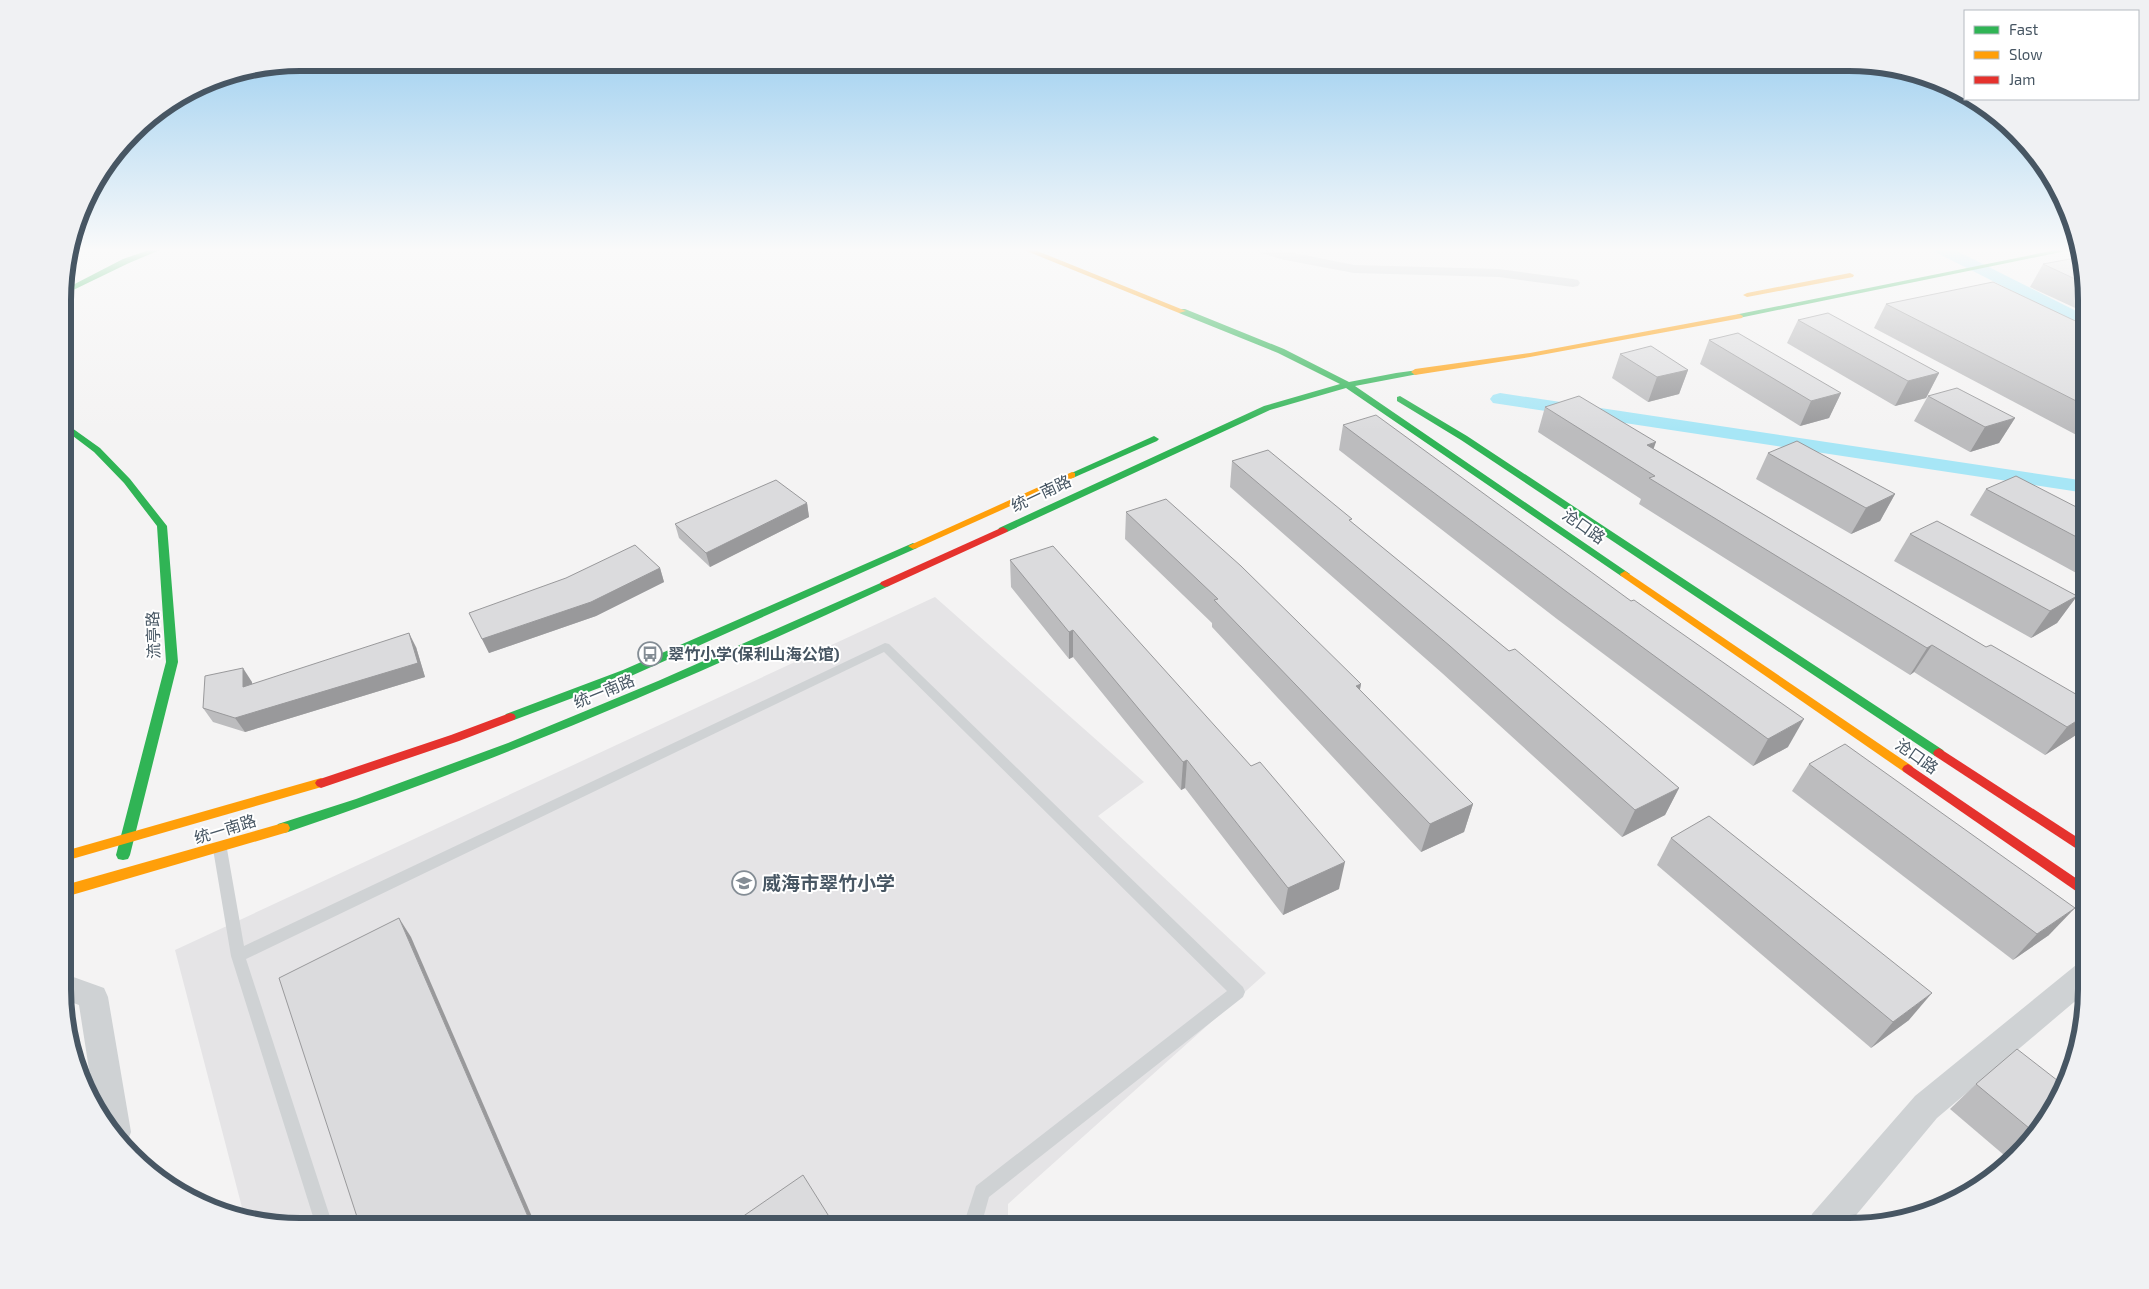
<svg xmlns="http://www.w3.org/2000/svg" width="2149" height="1289" viewBox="0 0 2149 1289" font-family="'Exo 2','Noto Sans SC',sans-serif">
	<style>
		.education { fill: #e5e4e6 }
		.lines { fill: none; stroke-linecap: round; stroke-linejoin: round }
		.canal { fill: #a7e6f6; fill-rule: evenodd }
		.lane { fill: #cfd2d4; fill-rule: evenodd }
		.street { fill: #cfd2d4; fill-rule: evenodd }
		.fast { fill: #30b455; fill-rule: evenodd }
		.slow { fill: #ff9f0a; fill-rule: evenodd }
		.jam { fill: #e5322d; fill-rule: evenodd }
		.wall { fill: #bcbcbe }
		.shaded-wall { fill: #99999b }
		.building { fill: #dbdbdd; stroke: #99999b }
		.labels { text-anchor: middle; stroke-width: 4; stroke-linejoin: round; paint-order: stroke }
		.street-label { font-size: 16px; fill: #475663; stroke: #fff }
		.poi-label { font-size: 16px; font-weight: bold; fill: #475663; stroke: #fff; text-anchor: start }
		.near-poi-label { font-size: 19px; font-weight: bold; fill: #475663; stroke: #fff; text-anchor: start }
		.rim { fill: none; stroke: #475663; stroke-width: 6 }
	</style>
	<rect width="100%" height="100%" fill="#f4f3f3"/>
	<polygon class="education" points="935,597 1144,782 1098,816 1266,973 1008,1204 1008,1226 300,1226 245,1219 175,950"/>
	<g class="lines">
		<g class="canal">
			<polygon points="1935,250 1955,250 2086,316 2086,328 1937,253"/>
			<polygon points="1500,393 2086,481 2086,493 1493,403 1490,399 1493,395"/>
		</g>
		<polygon class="lane" points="885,643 889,644 1243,987 1245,992 1243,997 989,1197 981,1226 963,1226 976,1186 1227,991 884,652 246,959 333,1226 316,1226 231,956 213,849 215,845 220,844 225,845 227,849 244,946"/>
		<g class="street">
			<polygon points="1258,250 1280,250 1354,265 1499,269 1573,279 1578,280 1580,283 1578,286 1573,287 1499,277 1354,273 1285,260 1260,253"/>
			<polygon points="2086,961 2086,992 1937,1118 1847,1226 1807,1226 1812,1214 1915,1096 2076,965"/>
			<polygon points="65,974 104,988 108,997 131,1132 127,1143 102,1120 93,1095 79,1005 65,1000"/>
		</g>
		<g class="fast">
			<polygon points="149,250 160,250 129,263 65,294 65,289 123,259"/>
			<polygon points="2056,250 2071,250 1739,318 1735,316 1739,314"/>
			<polygon points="1179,309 1185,309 1284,349 1349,382 1396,373 1418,370 1418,374 1355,386 1630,574 1625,577 1621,576 1346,388 1270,410 1007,532 999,532 998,530 999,528 1264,406 1340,384 1278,353 1179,313"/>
			<polygon points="1400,396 1467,436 1943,750 1945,753 1943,756 1935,756 1461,440 1397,401 1397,397"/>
			<polygon points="65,423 100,448 130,479 167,526 178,662 130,855 128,859 123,860 118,859 116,855 166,662 157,526 124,483 94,452 65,430"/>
			<polygon points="1154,436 1159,439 1157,441 1075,477 1072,478 1067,475"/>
			<polygon points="913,543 918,546 917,548 631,676 514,720 506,720 504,717 506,714 623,670"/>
			<path d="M885,581L890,584L889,586C691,678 494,763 288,832L283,833L278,832L276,828L278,824L356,799L508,743L658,681Z"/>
		</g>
		<g class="slow">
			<polygon points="1024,250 1035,250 1186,311 1179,313"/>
			<polygon points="1850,273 1854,275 1853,277 1747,297 1743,295 1747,293"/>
			<polygon points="1739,314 1743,316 1742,318 1530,357 1415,375 1411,372 1415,369 1530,353"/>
			<polygon points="1072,472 1075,473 1075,477 917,548 913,549 908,546"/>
			<polygon points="1625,571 1912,766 1914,769 1912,772 1904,772 1621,576 1620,574"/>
			<polygon points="321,778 325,780 327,783 325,786 65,861 65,851"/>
			<polygon points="283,823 288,824 290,828 288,832 65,897 65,885"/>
		</g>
		<g class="jam">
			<polygon points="1003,527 1008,530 1007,532 889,586 885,587 880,584 881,582"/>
			<polygon points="510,713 514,714 516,717 514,720 459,741 321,788 317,786 315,783 317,780 451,735"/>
			<polygon points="1939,748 2086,843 2086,855 1935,756 1933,753 1935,750"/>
			<polygon points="1908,764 2086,885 2086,898 1904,772 1902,769 1904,766"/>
		</g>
	</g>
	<g class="wall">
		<polygon points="2081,257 2086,285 2086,313 2030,287 2043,264"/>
		<polygon points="1886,304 2086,326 2086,440 1874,328"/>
		<polygon points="1798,320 1939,373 1926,398 1895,406 1787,343"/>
		<polygon points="1709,340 1841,393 1829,418 1800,426 1700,364"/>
		<polygon points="1620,354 1688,370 1679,394 1648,402 1612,378"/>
		<polygon points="1928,396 2015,418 1999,443 1970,452 1914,421"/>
		<polygon points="1545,407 1654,449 1986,647 2076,735 2045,755 1914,672 1910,675 1639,504 1641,499 1538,432"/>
		<polygon points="1343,425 1631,601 1788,747 1753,766 1557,619 1339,450"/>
		<polygon points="1768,453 1895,494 1880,521 1851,534 1756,479"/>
		<polygon points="1232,461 1351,522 1509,651 1679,788 1665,815 1622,837 1442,673 1230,487"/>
		<polygon points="1986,489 2086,512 2086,572 2080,575 1970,515"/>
		<polygon points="807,503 809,517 710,567 679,538 675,524"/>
		<polygon points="1126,512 1361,684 1360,690 1473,804 1464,832 1421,852 1212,627 1212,623 1125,539"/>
		<polygon points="1910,534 2077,596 2057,623 2031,638 1894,561"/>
		<polygon points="1010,560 1339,889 1283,915 1185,788 1181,790 1073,657 1069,659 1011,587"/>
		<polygon points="660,568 664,582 596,616 489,653 469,613"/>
		<polygon points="416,647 425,677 245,732 213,722 203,708 252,682 252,684"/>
		<polygon points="1809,764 2049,935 2013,960 1792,791"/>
		<polygon points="1671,838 1909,1020 1871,1048 1657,865"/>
		<polygon points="1976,1084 2054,1108 2017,1157 2011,1161 1950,1109"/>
	</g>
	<g class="shaded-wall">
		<polygon points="1688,370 1679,394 1648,402 1657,377"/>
		<polygon points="1939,373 1926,398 1895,406 1908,381"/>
		<polygon points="1841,393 1829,418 1800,426 1811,401"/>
		<polygon points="2015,418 1999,443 1970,452 1985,427"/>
		<polygon points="1656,442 1647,467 1647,445"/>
		<polygon points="1895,494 1880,521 1851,534 1866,508"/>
		<polygon points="807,503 809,517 710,567 706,553"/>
		<polygon points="2086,566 2086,572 2080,575"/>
		<polygon points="660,568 664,582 596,616 489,653 482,639"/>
		<polygon points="2077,596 2057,623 2031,638 2050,611"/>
		<polygon points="1073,630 1073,657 1069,659 1069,632"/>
		<polygon points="409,633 416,647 425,677 245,732 235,718"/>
		<polygon points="1932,645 1914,672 1910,675 1927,648"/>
		<polygon points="243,668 252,682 253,701 243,687"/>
		<polygon points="1361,684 1355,711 1356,686"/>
		<polygon points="2086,715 2086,722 2076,735 2045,755 2067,727"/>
		<polygon points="1804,719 1788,747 1753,766 1768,739"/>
		<polygon points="1187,760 1185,788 1181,790 1183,762"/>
		<polygon points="1679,788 1665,815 1622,837 1635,810"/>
		<polygon points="1473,804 1464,832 1421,852 1430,824"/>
		<polygon points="1345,862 1339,889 1283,915 1288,888"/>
		<polygon points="2075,908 2049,935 2013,960 2037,934"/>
		<polygon points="399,918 411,937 536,1226 532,1226"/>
		<polygon points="1932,993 1909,1020 1871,1048 1893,1022"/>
	</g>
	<g class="building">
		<polygon points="2081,257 2086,284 2043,264"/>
		<polygon points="1993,282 2086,326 2086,406 1886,304"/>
		<polygon points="1828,313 1939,373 1908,381 1798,320"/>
		<polygon points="1738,333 1841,393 1811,401 1709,340"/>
		<polygon points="1651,346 1688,370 1657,377 1620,354"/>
		<polygon points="1957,388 2015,418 1985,427 1928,396"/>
		<polygon points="1579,396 1656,442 1647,445 1986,647 1991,645 2086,700 2086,715 2067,727 1932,645 1927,648 1649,478 1655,476 1545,407"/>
		<polygon points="1376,415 1631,601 1634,600 1804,719 1768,739 1567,592 1343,425"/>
		<polygon points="1797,441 1895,494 1866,508 1768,453"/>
		<polygon points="1268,450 1352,519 1349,520 1509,651 1515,649 1679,788 1635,810 1450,646 1232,461"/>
		<polygon points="2016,476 2086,512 2086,542 1986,489"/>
		<polygon points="776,480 807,503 706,553 675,524"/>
		<polygon points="1166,499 1241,566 1361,684 1356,686 1473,804 1430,824 1214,600 1218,599 1126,512"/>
		<polygon points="1937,521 2077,596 2050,611 1910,534"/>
		<polygon points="635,545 660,568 591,602 482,639 469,613 566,578"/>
		<polygon points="1053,546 1251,766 1260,762 1345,862 1288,888 1187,760 1183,762 1073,630 1069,632 1010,560"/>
		<polygon points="409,633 418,663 235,718 203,708 205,676 243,668 243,687"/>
		<polygon points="1845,744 2075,908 2037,934 1809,764"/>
		<polygon points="1709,816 1932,993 1893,1022 1671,838"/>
		<polygon points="399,918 532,1226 360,1226 279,978"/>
		<polygon points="2017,1049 2062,1084 2054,1108 2035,1133 1976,1084"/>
		<polygon points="803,1175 835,1226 729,1226"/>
	</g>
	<linearGradient id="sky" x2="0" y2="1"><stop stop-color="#8ec8ee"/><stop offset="0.58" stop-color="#fafafa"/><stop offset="1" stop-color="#fafafa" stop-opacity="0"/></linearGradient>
	<rect width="2149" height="431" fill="url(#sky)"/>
	<defs>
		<g id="bus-ring" transform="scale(1.25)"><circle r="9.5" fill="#fff" stroke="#848d95" stroke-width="1.5"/><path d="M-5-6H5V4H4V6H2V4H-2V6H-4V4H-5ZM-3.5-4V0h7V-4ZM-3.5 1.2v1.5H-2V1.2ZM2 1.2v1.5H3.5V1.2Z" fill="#848d95"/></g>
		<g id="school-ring" transform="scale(1.25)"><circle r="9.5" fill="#fff" stroke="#848d95" stroke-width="1.5"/><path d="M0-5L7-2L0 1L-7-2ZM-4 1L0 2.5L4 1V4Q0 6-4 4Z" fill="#848d95"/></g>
	</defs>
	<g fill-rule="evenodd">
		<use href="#bus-ring" x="650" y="654"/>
		<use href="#school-ring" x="744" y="883"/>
	</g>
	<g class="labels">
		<g class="street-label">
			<text transform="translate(1041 493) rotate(-25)" y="6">统一南路</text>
			<text transform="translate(1584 526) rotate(35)" y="6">沧口路</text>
			<text transform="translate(153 635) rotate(-92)" y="6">流亭路</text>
			<text transform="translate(604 691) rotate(-22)" y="6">统一南路</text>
			<text transform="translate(1917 756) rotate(35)" y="6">沧口路</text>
			<text transform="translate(225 829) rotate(-17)" y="6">统一南路</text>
		</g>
		<g class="poi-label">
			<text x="668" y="660">翠竹小学(保利山海公馆)</text>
		</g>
		<g class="near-poi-label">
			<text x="762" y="890">威海市翠竹小学</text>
		</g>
	</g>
	<path d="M0 0H2149V1289H0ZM300 71H1849A229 229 0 0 1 2078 300V989A229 229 0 0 1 1849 1218H300A229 229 0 0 1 71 989V300A229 229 0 0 1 300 71Z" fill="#f0f1f3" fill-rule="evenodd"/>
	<path class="rim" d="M300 71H1849A229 229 0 0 1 2078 300V989A229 229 0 0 1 1849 1218H300A229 229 0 0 1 71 989V300A229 229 0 0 1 300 71Z"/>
	<rect x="1964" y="10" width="175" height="90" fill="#ffffff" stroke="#b5bbc1"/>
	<rect x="1974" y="26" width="25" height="8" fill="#30b455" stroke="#b5bbc1"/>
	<text x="2009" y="35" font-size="15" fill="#475663">Fast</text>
	<rect x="1974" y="51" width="25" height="8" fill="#ff9f0a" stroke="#b5bbc1"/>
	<text x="2009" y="60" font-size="15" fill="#475663">Slow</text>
	<rect x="1974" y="76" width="25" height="8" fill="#e5322d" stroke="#b5bbc1"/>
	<text x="2009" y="85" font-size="15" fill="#475663">Jam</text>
</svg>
